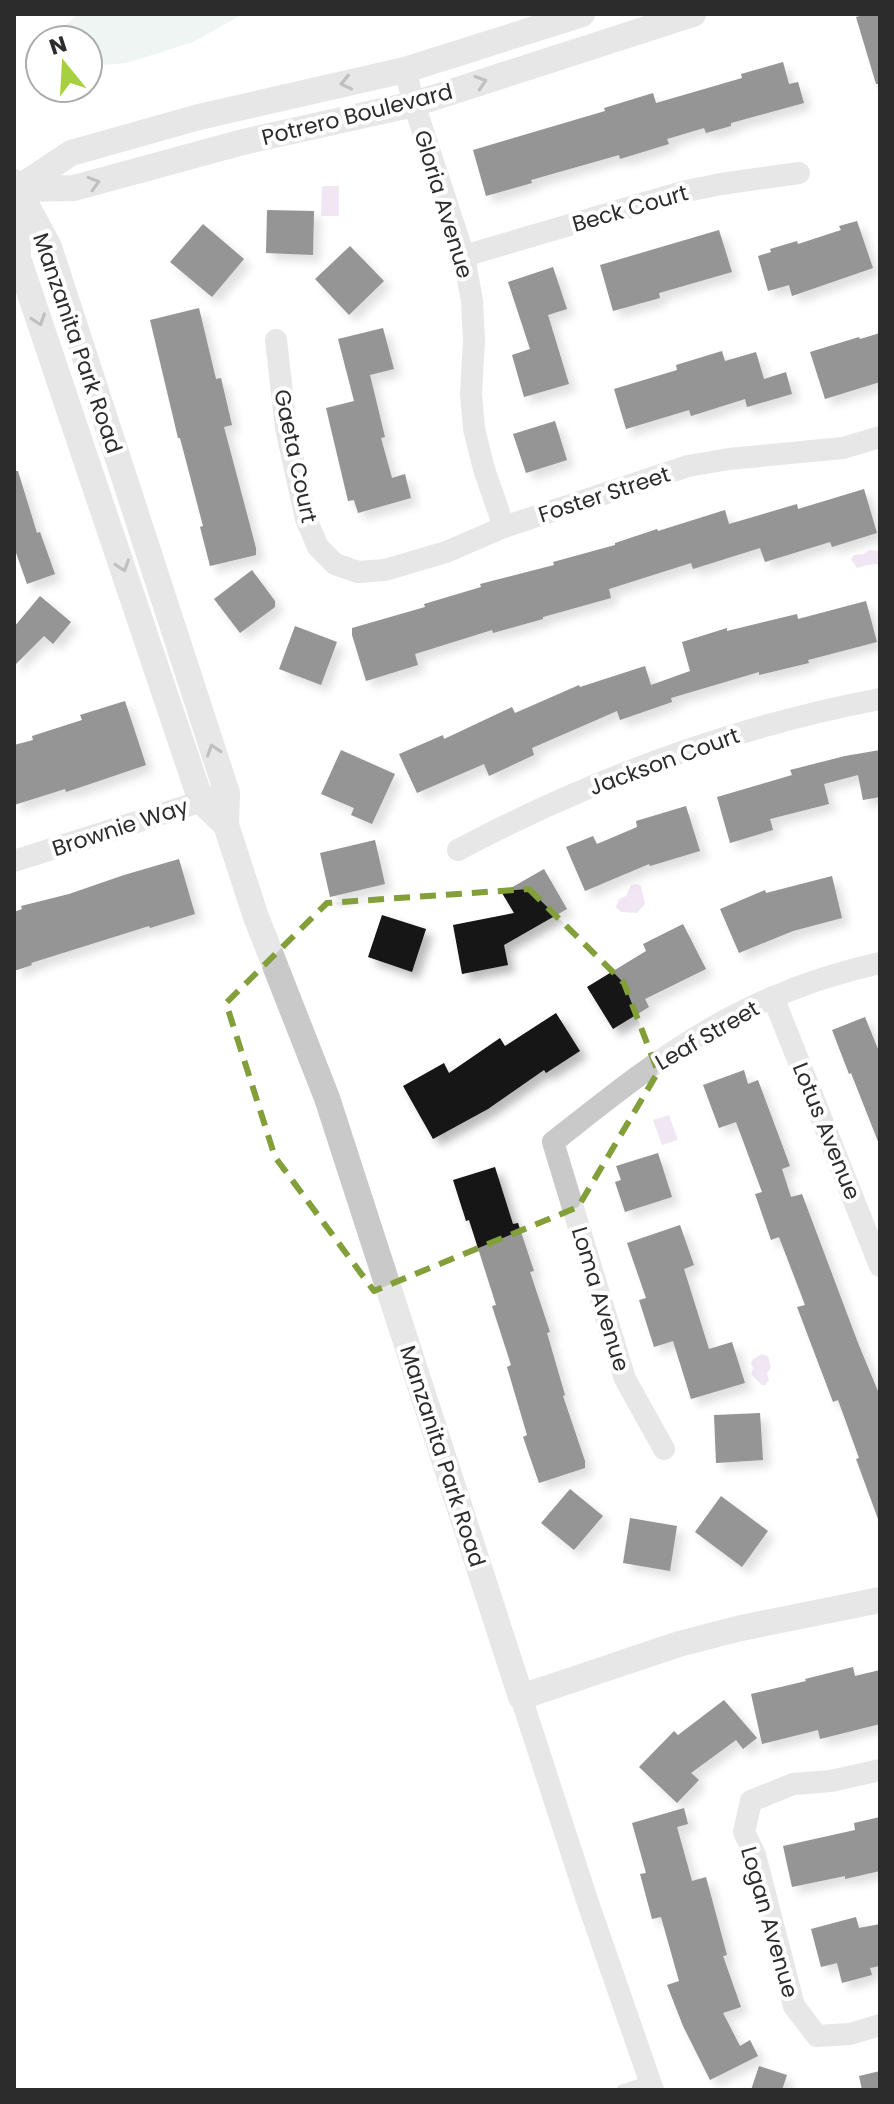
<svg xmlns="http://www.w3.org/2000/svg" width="894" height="2104" viewBox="0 0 894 2104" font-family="Poppins,sans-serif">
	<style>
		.green { fill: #dae8e5 }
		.water { fill: #dfc8e6 }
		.building { fill: #131313; filter: url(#shadow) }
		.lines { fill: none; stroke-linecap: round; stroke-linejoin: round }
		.service { stroke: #c9c9c9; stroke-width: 11 }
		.minor { stroke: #c9c9c9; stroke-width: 22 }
		.tertiary { stroke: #c9c9c9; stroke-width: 26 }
		.oneway { stroke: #737373 }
		.marked { fill: none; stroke: #829f3a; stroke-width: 6; stroke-dasharray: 16 10; stroke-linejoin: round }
		.labels { text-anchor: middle; stroke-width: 8; stroke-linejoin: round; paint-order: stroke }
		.street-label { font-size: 22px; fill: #2c2c2c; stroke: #fff }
	</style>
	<defs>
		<filter id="shadow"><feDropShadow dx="7" dy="7" stdDeviation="4" flood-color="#0004"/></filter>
	</defs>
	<rect width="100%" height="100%" fill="#fff"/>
	<polygon class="green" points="75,14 243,14 193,42 127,63 88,66 88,40 49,40 75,17"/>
	<g class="water">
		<polygon points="322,186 339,186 339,216 321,216"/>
		<polygon points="869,550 880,551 880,557 877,560 879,564 867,565 857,568 851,559 854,555 864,554"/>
		<polygon points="637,884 641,886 645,904 637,913 621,912 616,907 619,899 626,896 631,885"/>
		<polygon points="669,1115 678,1140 662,1145 653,1120"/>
		<polygon points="762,1354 768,1356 771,1368 767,1373 769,1380 765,1385 762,1385 751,1374 753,1368 751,1363 753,1359"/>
	</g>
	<g class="building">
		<polygon points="867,14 880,14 880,84 876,84 856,17"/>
		<polygon points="783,62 789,84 798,82 804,103 731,123 731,126 706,133 704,128 667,139 669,144 620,159 619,155 531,180 532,183 486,196 473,150 605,111 604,108 653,93 656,103 742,78 741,74"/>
		<polygon points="267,210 314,211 313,255 266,253"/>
		<polygon points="857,221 873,268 792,296 789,285 768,291 758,256 771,252 770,249 797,241 798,244 841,230 839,226"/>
		<polygon points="203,224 244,259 212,297 170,262"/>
		<polygon points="719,230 732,272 659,293 660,298 613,311 600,265"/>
		<polygon points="350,246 384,281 349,315 315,279"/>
		<polygon points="553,267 567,309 548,315 569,384 524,397 512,355 530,349 508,282"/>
		<polygon points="199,308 216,379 221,378 232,425 224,427 256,548 256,555 210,566 200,527 203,526 180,438 178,438 150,320"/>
		<polygon points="383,328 394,369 370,375 385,437 381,438 392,478 405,474 411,498 358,513 354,500 348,501 326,408 354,401 338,339"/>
		<polygon points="880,333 880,382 825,399 810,352 859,337 860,339"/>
		<polygon points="722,351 725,361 756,352 764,379 786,372 792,394 747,407 745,399 691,416 689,410 626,429 614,389 677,370 676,365"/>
		<polygon points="555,421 567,460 526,473 513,434"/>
		<polygon points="14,471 18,471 37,533 40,532 55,574 27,584 14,547"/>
		<polygon points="864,489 877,533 832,547 830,542 765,562 760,548 693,569 691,563 609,589 611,598 543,617 543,619 493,633 492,630 415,654 418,665 366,681 352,635 352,628 425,607 424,604 481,587 480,584 554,565 553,562 615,545 615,543 657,529 658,531 725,510 729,524 797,504 798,509"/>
		<polygon points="252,570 275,601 275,607 240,633 214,599"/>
		<polygon points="40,596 71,622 53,644 44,636 14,666 14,627"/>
		<polygon points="866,601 877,642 808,660 809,663 759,675 759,672 671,698 672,702 620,720 617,711 532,748 534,755 489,776 484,764 417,793 399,754 443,735 444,739 512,707 515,713 579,685 580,687 645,666 651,685 690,671 682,642 727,628 727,631 797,614 798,619"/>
		<polygon points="295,626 337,642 321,685 279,669"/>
		<polygon points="125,701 146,765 96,782 66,792 65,789 14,805 14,745 33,740 32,736 82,720 80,715"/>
		<polygon points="341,750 395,774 372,824 351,815 354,808 321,794"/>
		<polygon points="880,750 880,797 863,800 858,775 824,784 829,804 770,819 773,830 730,843 717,797 792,775 790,770 845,756"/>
		<polygon points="686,806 700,851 650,866 649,864 585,891 566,847 593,836 597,844 637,827 636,821"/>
		<polygon points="375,840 385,884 330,897 320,853"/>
		<polygon points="179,859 195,914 150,928 149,926 31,963 32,965 14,971 14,912 22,909 21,906 69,894 124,875"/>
		<polygon points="544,869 567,909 504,945 508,965 462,974 453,925 514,913 502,893"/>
		<polygon points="832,876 842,918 793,931 739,953 720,909 765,890 766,893"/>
		<polygon points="382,915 426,929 412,972 368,957"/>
		<polygon points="683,924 706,969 645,999 649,1007 613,1029 587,987 646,951 643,944"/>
		<polygon points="556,1013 580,1051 546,1073 544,1070 488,1109 433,1139 403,1086 444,1063 449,1073 500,1038 505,1046"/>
		<polygon points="865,1017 880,1054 879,1144 851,1073 849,1074 832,1030"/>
		<polygon points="744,1070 748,1084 758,1080 790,1166 782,1169 791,1197 802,1194 858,1343 880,1396 880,1519 878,1519 856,1459 859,1458 838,1400 833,1402 797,1307 805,1305 779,1237 771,1240 755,1194 762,1192 736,1122 719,1128 703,1085"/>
		<polygon points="658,1153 672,1197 625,1212 615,1182 621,1180 616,1166"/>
		<polygon points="495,1167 513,1224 518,1223 534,1271 530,1272 550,1332 547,1333 565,1395 563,1396 585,1461 585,1468 539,1483 523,1437 527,1435 507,1367 511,1365 492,1306 496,1305 469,1220 466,1221 453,1180"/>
		<polygon points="680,1225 694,1265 684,1269 709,1349 732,1342 745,1383 691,1399 673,1341 654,1347 639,1300 646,1298 627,1243"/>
		<polygon points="760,1413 763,1460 716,1463 714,1415"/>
		<polygon points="570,1489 603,1516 574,1550 541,1523"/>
		<polygon points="721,1496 768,1531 742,1567 695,1532"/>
		<polygon points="630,1518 677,1526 670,1571 623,1563"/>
		<polygon points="853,1667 855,1676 880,1670 880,1724 820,1739 818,1730 762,1744 751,1694 806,1681 805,1679"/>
		<polygon points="724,1700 757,1738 743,1749 736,1740 691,1773 699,1780 677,1803 639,1767 674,1731 678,1735"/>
		<polygon points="684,1808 688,1824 677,1827 692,1881 706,1877 727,1955 723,1956 741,2007 723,2013 740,2046 750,2040 758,2056 710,2080 683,2026 667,1985 679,1981 661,1917 652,1919 640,1874 646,1873 632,1823"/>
		<polygon points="880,1817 880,1871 845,1879 845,1876 792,1887 783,1846 855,1830 854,1823"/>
		<polygon points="856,1917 859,1928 880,1924 880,1966 870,1968 872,1975 842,1983 837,1963 821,1967 811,1929"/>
		<polygon points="759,2066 787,2075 782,2090 751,2090"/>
		<polygon points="880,2071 880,2090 862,2090 859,2076"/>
	</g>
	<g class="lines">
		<polyline class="service" points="622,2090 650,2081"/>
		<g class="minor">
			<polyline points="405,70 414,104 464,256 472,301 474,341 471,394 474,429 484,469 504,527"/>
			<polyline points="464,256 682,192 721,184 799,173"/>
			<polyline points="276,340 286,428 306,519 318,547 335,564 358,572 385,570 446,552 504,527 688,466 729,459 843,448 880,437"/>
			<path d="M458,850C590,780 732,727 880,699"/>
			<polyline points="14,861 215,797"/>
			<polyline points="773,997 880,1266"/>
			<path d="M664,1449L625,1379L553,1142C603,1103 653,1062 708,1030C761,999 820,976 880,963"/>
			<polyline points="521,1697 587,1900 653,2090"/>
			<polyline points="880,1770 831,1781 793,1784 751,1801 744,1832 755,1855 794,2006 817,2036 850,2034 880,2025"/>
		</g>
		<g class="tertiary">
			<polyline points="14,182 49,247 227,793 226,825 256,917 327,1098 521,1697 679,1644 741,1628 880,1600"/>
			<polyline points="17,189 74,188 243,142 414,104 693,14"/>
			<polyline points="17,189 71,153 199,117 405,70 582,14"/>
			<polyline points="17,193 18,258 201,801 226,825"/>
		</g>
	</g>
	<defs><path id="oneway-chevron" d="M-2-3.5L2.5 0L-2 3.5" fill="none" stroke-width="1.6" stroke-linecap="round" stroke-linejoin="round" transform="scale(2)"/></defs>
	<g class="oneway">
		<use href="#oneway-chevron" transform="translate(481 82) rotate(-18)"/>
		<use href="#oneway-chevron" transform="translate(346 83) rotate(167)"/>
		<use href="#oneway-chevron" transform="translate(94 183) rotate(-16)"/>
		<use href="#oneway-chevron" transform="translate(39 320) rotate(71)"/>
		<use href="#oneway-chevron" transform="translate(123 566) rotate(71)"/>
		<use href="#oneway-chevron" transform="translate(213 750) rotate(-108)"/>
	</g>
	<path d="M0 0H894V2104H0ZM529,889L624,983L658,1072L578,1207L374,1291L275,1157L226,1003L327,903Z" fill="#fff" fill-opacity=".55" fill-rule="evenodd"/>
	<path class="marked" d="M529,889L624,983L658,1072L578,1207L374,1291L275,1157L226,1003L327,903Z"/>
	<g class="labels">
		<g class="street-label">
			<text transform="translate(357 114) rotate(-14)" y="8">Potrero Boulevard</text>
			<text transform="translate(444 204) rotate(73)" y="8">Gloria Avenue</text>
			<text transform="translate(630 208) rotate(-16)" y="8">Beck Court</text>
			<text transform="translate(78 343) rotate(71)" y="8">Manzanita Park Road</text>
			<text transform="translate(296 456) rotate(78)" y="8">Gaeta Court</text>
			<text transform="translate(604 494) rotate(-18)" y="8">Foster Street</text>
			<text transform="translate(664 761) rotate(-20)" y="8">Jackson Court</text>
			<text transform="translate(120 827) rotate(-18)" y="8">Brownie Way</text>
			<text transform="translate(707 1035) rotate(-30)" y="8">Leaf Street</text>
			<text transform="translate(827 1131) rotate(68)" y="8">Lotus Avenue</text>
			<text transform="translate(601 1299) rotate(73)" y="8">Loma Avenue</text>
			<text transform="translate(443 1456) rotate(72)" y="8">Manzanita Park Road</text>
			<text transform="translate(770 1922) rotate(74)" y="8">Logan Avenue</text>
		</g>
	</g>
	<rect width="894" height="2104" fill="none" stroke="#2c2c2c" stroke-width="32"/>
	<g transform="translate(64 64) rotate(342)"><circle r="38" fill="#ffffff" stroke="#ababab" stroke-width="2"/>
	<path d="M0-6L14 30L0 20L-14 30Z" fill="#a7d040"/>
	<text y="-12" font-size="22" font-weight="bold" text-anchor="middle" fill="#2c2c2c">N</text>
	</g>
</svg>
